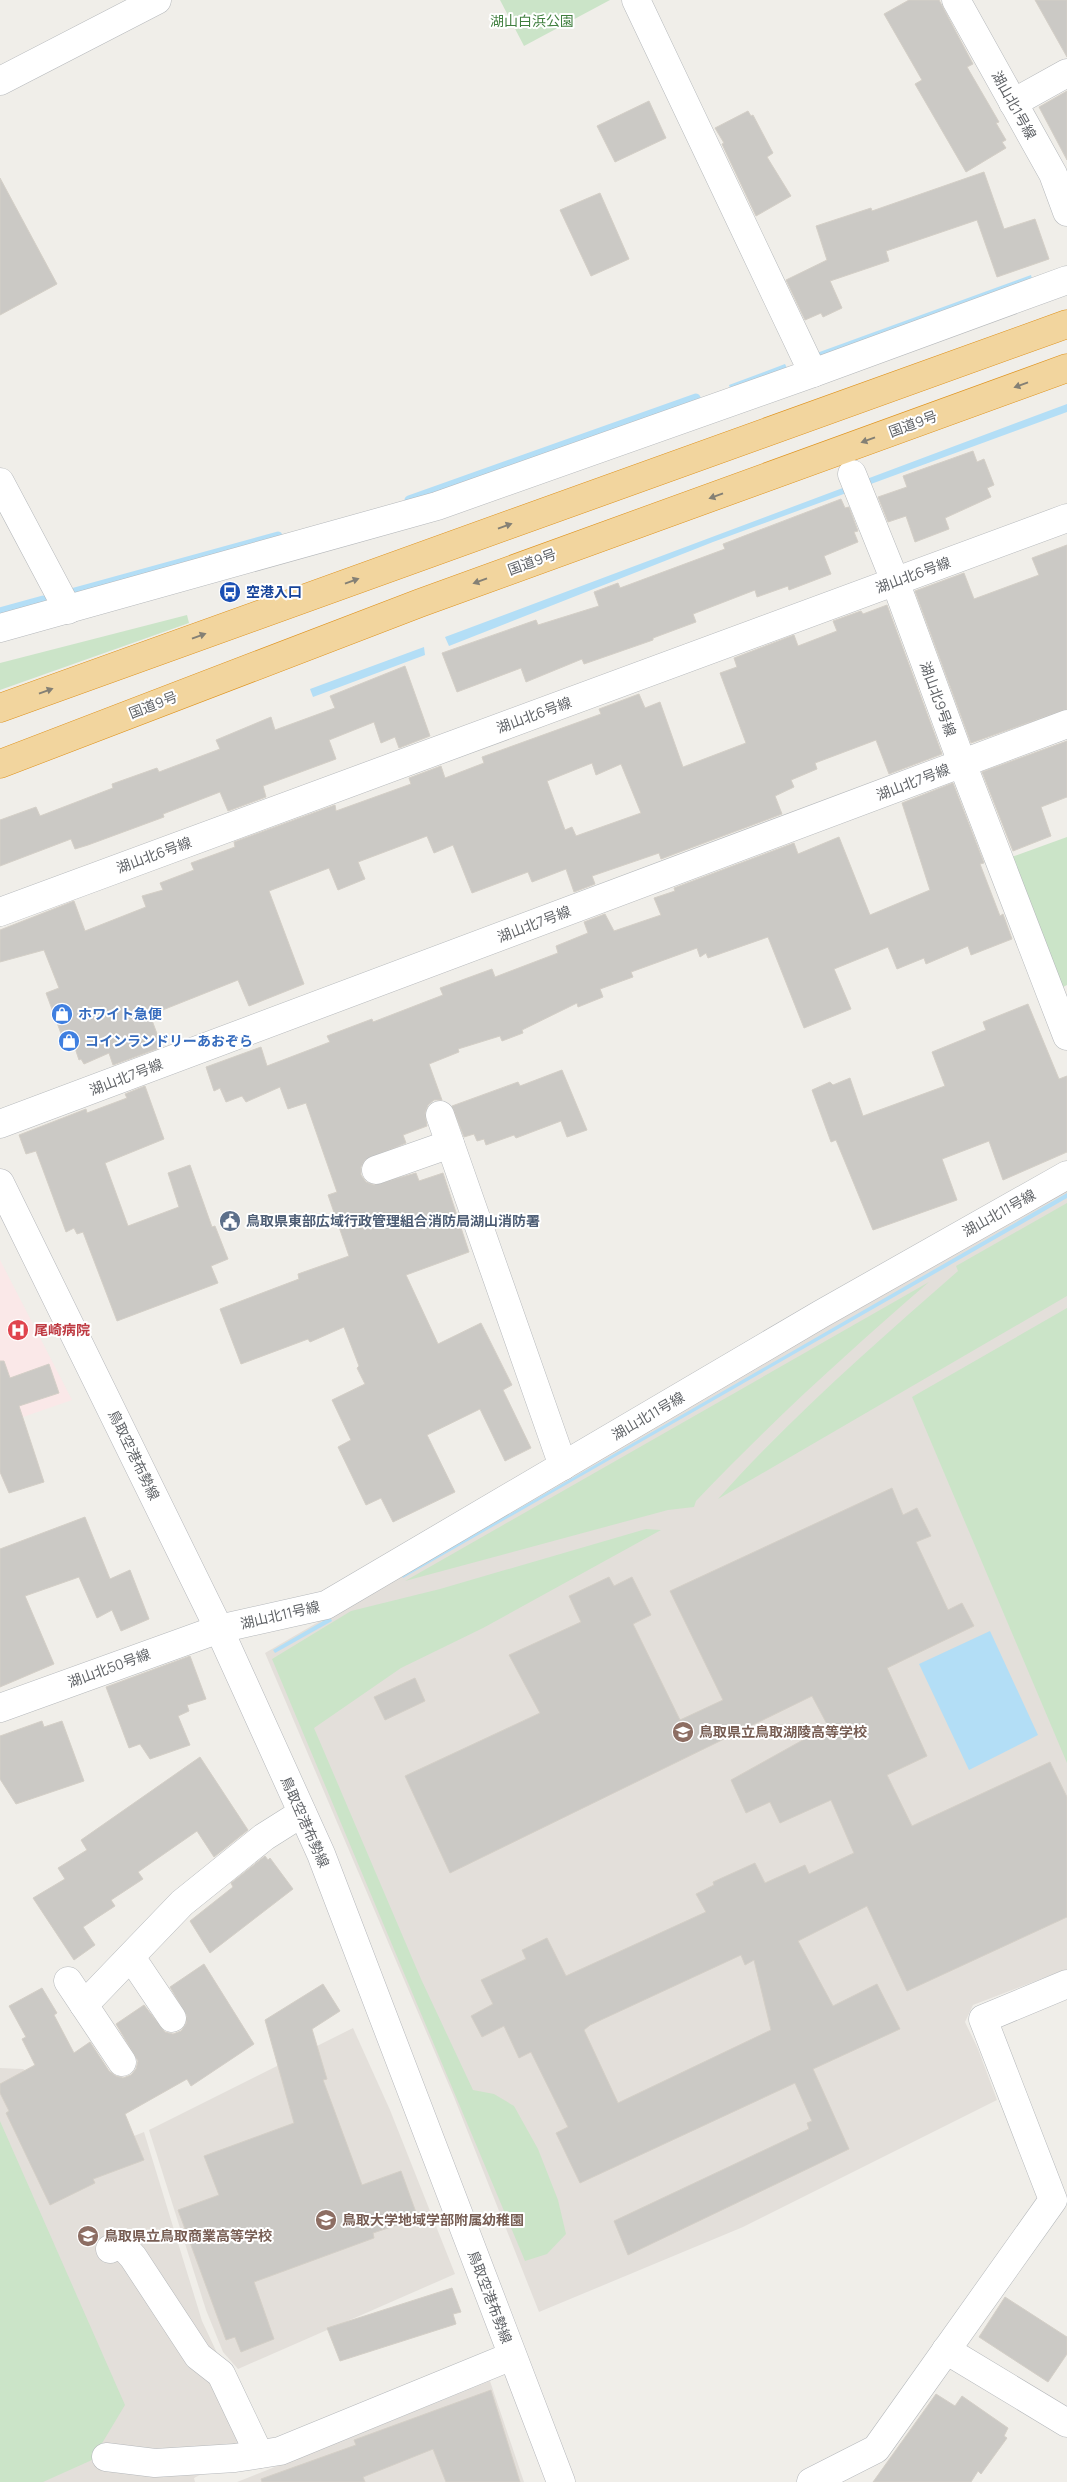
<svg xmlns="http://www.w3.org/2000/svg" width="1067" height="2482" viewBox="0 0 1067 2482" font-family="Manrope,'Noto Sans JP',sans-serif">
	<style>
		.education { fill: #e3dfda }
		.medical { fill: #fae8e8 }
		.green { fill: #cbe4c8 }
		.water { fill: #b3def6 }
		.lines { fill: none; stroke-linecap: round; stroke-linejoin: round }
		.stream { stroke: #b3def6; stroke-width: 9 }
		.building { fill: #cbc9c5; stroke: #d4cfc7; fill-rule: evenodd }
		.street-casing { stroke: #b5b8bb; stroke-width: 29 }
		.secondary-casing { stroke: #b5b7bb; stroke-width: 29 }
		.highway-casing { stroke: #de911a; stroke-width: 29 }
		.street { stroke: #fff; stroke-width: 28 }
		.secondary { stroke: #fff; stroke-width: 28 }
		.highway { stroke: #f2d59e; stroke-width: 28 }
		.oneway { fill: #848075 }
		.labels { text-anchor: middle; stroke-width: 4; stroke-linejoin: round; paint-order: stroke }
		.park-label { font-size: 14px; fill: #407f3f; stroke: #fff }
		.street-label { font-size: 14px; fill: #606367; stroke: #fff }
		.transit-label { font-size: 14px; font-weight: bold; fill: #164399; stroke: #fff; text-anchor: start }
		.shop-label { font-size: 14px; font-weight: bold; fill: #366cbe; stroke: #fff; text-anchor: start }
		.service-label { font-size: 14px; font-weight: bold; fill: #4e5e75; stroke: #fff; text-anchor: start }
		.health-label { font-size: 14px; font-weight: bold; fill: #be3a42; stroke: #fff; text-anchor: start }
		.education-label { font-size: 14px; font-weight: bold; fill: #785e54; stroke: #fff; text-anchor: start }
	</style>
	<rect width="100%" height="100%" fill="#f0eee9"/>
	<g class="education">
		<polygon points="1067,1191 1067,1969 973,2005 965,2022 978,2049 997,2100 743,2227 539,2312 454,2097 265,1653 790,1348"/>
		<polygon points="353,2028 390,2110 455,2274 238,2369 223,2352 206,2310 149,2130"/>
		<polygon points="0,2068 23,2069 53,2087 94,2152 144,2132 202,2321 218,2355 266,2440 194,2478 195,2482 0,2482"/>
		<polygon points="490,2381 524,2482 237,2482 356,2435"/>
	</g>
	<polygon class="medical" points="0,1260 72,1400 0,1425"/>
	<g class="green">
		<polygon points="500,0 610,0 524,46"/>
		<polygon points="187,615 189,623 0,690 0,663"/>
		<polygon points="1067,837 1067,985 1059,989 1006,859"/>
		<path d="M1067,1203V1296L718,1499C792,1416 875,1344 958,1271L956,1266Z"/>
		<path d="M929,1282C848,1352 770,1423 696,1501L694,1507L668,1510L405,1581Z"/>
		<polygon points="1067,1308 1067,1763 912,1397"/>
		<polygon points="646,1529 661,1530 483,1628 401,1668 314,1728 421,1979 473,2090 494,2094 514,2106 538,2149 558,2200 566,2234 547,2254 525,2261 272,1659 351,1611 440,1589"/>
		<polygon points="0,2121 125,2405 92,2460 43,2482 0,2482"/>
	</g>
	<g class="water">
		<polygon points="1031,275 1032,279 816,358 814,354"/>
		<polygon points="785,364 787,368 730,388 729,385"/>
		<polygon points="1067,404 1067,412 713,542 449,646 445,637"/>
		<polygon points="424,647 425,655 313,697 310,689"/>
		<polygon points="1067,1193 1067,1198 403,1578 402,1576"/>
		<polygon points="330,1617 332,1621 275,1653 273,1650"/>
		<polygon points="990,1631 1038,1735 969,1770 919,1664"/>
	</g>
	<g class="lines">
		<g class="stream">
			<polyline points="409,500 696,398"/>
			<polyline points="71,593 278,536"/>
			<polyline points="0,612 43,600"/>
		</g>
	</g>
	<g class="building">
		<polygon points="909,0 939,0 973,64 967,67 999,122 996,123 1006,140 1002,142 1006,148 966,172 915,84 922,80 884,14"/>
		<polygon points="1035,0 1067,0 1067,57"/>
		<polygon points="1067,91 1067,160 1039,107"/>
		<polygon points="649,101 666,138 615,162 597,126"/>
		<polygon points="748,111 751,116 753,115 773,153 767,157 791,196 756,216 722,144 724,143 715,128"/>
		<polygon points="984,172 1004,229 1035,219 1049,259 997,277 977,220 886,251 889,261 830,281 842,308 823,317 821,313 805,320 786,280 827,260 816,226 871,208 872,211"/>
		<polygon points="0,178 57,284 0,315"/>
		<polygon points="600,193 629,259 591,276 560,210"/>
		<polygon points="973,451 977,462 984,459 994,485 987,488 991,497 945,518 949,529 915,542 906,516 888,522 878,497 907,487 903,476"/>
		<polygon points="841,499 845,508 849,507 858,531 854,532 858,542 824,556 831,574 789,590 788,586 757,597 755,590 693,614 696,622 653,638 653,640 584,664 582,659 526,682 521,668 457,692 442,653 536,620 538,625 599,606 594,592 618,583 620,588 725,549 723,544"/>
		<polygon points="1067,545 1067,709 971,743 915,591 964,573 974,599 1039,575 1032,558"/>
		<path d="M887,605L942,754L889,774L876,740L815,763L817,769L791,780L794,787L775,796L782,814L661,859L659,853L592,876L595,884L574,892L566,869L532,882L528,872L472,893L453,845L434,853L427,836L358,862L365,879L338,890L329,868L269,891L304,984L249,1006L238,980L150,1015L162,1047L113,1065L109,1053L84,1064L81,1059L79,1060L74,1045L66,1047L46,993L59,988L44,950L0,962V930L74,901L85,931L146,907L142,896L163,890L160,883L194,870L191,863L235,847L234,842L335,805L336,811L411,784L409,778L441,766L445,778L484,763L482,757L601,714L599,709L639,694L645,708L660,702L683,767L746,743L720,673L737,667L734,658L794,635L798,646L837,631L833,621L861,611L863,614ZM592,763L596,775L621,764L641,813L576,836L572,827L565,830L547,781Z"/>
		<polygon points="405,666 430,736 399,748 395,737 381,743 374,722 329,740 336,759 263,786 266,797 228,811 220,792 163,814 164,817 88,845 75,849 71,839 0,866 0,820 36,807 40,816 113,788 112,784 157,768 159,772 220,749 216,740 271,717 275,730 335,708 330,696"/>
		<polygon points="1067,741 1067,797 1041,807 1051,836 1013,851 982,772"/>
		<polygon points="953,783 984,863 980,864 1000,916 1003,914 1012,939 971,955 968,946 926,964 924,958 897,969 888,947 834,969 851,1009 804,1028 768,937 708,958 706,953 700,957 697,948 631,972 633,977 600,989 603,997 578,1007 577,1003 522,1030 523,1033 502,1041 500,1036 458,1049 459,1052 429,1064 442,1100 434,1100 428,1105 425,1113 427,1126 403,1135 406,1143 365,1160 361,1167 361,1175 366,1182 374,1185 416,1173 419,1181 443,1173 469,1252 406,1275 438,1344 481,1323 512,1385 503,1390 531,1448 505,1461 480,1409 427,1435 455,1492 393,1522 381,1498 366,1505 338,1447 351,1440 332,1400 365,1384 357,1368 359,1366 344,1327 310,1342 308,1339 241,1364 220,1309 299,1279 298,1274 349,1256 328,1195 337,1192 306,1103 288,1109 280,1087 246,1102 242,1096 226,1102 220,1088 214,1091 206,1067 261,1047 267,1066 330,1042 327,1036 372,1019 373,1022 443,995 440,988 492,969 495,977 558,953 556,946 588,933 584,922 605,914 614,931 661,915 654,898 675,891 674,888 794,843 798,854 839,837 870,915 930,890 902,803"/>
		<polygon points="1028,1004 1059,1079 1067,1076 1067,1152 1003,1180 989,1141 942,1159 957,1200 873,1230 836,1140 831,1142 812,1090 830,1082 833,1085 850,1078 863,1116 945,1086 932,1052 986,1030 983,1022"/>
		<polygon points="562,1070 587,1130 567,1137 561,1121 516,1138 514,1135 486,1145 484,1139 477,1141 474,1134 464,1137 452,1106 518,1082 520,1086"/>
		<polygon points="145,1086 164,1139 105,1163 128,1226 179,1207 168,1173 190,1165 212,1227 215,1226 228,1259 211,1266 218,1283 117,1321 83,1232 77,1234 74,1228 66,1232 36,1151 26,1154 19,1135 86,1109 87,1113 127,1098 125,1094"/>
		<polygon points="0,1361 4,1361 10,1378 49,1364 59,1393 19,1406 44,1482 9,1493 0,1472"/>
		<path d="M892,1488L903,1515L917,1508L931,1536L916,1542L948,1610L962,1603L974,1626L887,1668L927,1756L887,1775L912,1826L1050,1762L1067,1797V1917L907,1991L867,1906L798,1941L833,2006L877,1984L900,2029L813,2069L849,2149L628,2255L614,2221L809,2129L807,2123L812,2121L795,2083L580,2183L556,2133L568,2127L531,2052L519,2058L504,2026L482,2037L471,2016L493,2004L481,1980L526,1959L522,1950L547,1938L566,1976L706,1912L696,1894L714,1885L713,1882L755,1863L765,1883L805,1865L809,1874L854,1853L831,1800L780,1823L770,1802L746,1813L731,1780L828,1726L812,1696L450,1873L405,1776L540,1713L509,1655L581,1622L569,1596L609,1577L614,1586L632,1577L651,1615L633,1624L680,1720L723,1700L670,1591ZM741,1955L745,1965L754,1960L771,2030L618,2103L584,2030L590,2025Z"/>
		<polygon points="85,1517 110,1579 130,1570 149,1619 121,1631 112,1610 97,1618 79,1577 25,1596 54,1664 0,1687 0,1549"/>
		<polygon points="190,1656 206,1699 187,1705 189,1711 178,1716 190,1745 150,1759 140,1744 129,1748 106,1687"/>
		<polygon points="415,1678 425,1701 385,1720 374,1697"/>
		<polygon points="42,1721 44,1727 62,1721 84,1781 16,1804 0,1779 0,1736"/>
		<polygon points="200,1757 248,1830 214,1857 197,1831 138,1872 143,1879 111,1900 115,1906 83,1927 95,1945 74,1960 33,1898 65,1879 58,1868 87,1850 81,1840"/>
		<polygon points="265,1856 268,1860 270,1858 293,1889 210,1953 190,1921 233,1887 231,1883"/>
		<polygon points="204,1964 254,2044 191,2086 187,2079 125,2114 144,2160 93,2179 95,2183 50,2205 6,2113 9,2111 0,2093 0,2084 35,2065 22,2039 26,2037 9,2006 42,1988 57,2013 54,2015 74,2053 90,2042 109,2071 116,2076 123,2078 131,2075 136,2069 138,2061 116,2024 144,2005 165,2032 173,2034 181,2031 186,2024 187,2016 170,1987"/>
		<polygon points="323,1984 340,2011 312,2029 327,2079 323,2080 362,2185 401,2171 418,2218 373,2233 374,2238 254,2282 274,2339 241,2352 235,2337 226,2340 178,2210 219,2195 204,2156 294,2123 265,2020"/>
		<polygon points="452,2288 461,2312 453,2314 456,2324 340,2361 327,2328"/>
		<polygon points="1005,2297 1067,2337 1067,2354 1048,2382 979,2337"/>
		<polygon points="491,2390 520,2482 446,2482 433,2449 363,2477 365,2482 262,2482 261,2479 356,2445 354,2440"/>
		<polygon points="936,2394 955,2406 962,2396 1008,2428 1004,2436 1007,2438 981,2474 978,2471 971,2482 873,2482"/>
	</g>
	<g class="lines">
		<g class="street-casing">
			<g id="street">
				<polyline points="636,0 813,373"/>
				<polyline points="956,0 1053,174 1067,212"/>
				<polyline points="0,81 157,0"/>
				<polyline points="1013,103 1067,73"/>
				<polyline points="852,474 895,581 962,763 1067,1036"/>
				<polyline points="0,482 68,610"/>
				<polyline points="0,628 437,506 813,373 1067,280"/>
				<polyline points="0,912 1067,518"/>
				<polyline points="440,1115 563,1466"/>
				<polyline points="0,1124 1067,724"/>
				<polyline points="376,1170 450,1144"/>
				<polyline points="0,1708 219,1629 326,1605 821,1314 1067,1175"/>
				<polyline points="131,1957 172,2018"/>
				<polyline points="68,1981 122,2062"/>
				<polyline points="84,2005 182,1903 264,1837 302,1813"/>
				<polyline points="110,2249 118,2245 123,2246 133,2257 198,2356 221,2374 259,2454"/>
				<polyline points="946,2350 1067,2423"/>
				<polyline points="106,2457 155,2463 235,2458 280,2451 512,2356"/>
				<polyline points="811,2482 876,2449 1053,2200 983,2019 1067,1984"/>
			</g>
		</g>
		<g class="secondary-casing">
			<polyline id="secondary" points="0,1183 219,1629 321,1854 561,2482"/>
		</g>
		<g class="highway-casing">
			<g id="highway">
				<polyline points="0,708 1067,324"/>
				<polyline points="0,764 420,603 1067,368"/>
			</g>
		</g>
		<use href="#street" class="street"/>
		<use href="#secondary" class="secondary"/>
		<use href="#highway" class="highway"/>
	</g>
	<defs><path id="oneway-solid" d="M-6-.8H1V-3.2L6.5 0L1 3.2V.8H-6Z" transform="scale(1.25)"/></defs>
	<g class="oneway">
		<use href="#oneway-solid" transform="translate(1021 385) rotate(160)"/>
		<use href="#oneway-solid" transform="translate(868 440) rotate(160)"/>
		<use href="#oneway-solid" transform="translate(716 496) rotate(160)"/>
		<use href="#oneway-solid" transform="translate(505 526) rotate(-20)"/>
		<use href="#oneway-solid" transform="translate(352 581) rotate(-20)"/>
		<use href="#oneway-solid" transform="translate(480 581) rotate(160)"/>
		<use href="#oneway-solid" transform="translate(199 636) rotate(-20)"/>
		<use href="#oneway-solid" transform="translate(46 691) rotate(-20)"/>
	</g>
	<defs>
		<g id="bus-disc" transform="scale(1.125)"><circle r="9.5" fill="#1a4fb4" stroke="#fff"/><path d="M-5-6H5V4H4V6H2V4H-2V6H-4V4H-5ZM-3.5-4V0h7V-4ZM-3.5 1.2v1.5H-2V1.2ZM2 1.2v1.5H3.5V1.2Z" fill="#fff"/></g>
		<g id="shop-disc" transform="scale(1.125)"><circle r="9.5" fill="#3f7fe0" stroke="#fff"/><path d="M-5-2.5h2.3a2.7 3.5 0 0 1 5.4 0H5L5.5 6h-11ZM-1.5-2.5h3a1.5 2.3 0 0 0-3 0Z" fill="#fff"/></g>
		<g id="civic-disc" transform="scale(1.125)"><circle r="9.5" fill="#5c6f8a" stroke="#fff"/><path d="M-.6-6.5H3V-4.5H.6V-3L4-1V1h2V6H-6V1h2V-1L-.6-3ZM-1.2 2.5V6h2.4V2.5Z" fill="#fff"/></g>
		<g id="hospital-disc" transform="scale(1.125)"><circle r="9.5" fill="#e0444e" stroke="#fff"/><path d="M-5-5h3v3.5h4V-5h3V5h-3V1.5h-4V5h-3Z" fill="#fff"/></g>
		<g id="school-disc" transform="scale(1.125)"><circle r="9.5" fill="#8d6e63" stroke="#fff"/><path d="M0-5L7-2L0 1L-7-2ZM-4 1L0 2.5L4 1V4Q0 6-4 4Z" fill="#fff"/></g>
	</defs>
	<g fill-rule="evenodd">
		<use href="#bus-disc" x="230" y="592"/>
		<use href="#shop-disc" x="62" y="1014"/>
		<use href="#shop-disc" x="69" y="1041"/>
		<use href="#civic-disc" x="230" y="1221"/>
		<use href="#hospital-disc" x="18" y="1330"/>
		<use href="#school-disc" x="683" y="1732"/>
		<use href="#school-disc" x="326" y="2220"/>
		<use href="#school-disc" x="88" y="2236"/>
	</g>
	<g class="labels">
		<g class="park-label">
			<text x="532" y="26">湖山白浜公園</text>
		</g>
		<g class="street-label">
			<text transform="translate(1014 105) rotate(61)" y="5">湖山北1号線</text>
			<text transform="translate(913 424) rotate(-20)" y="5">国道9号</text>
			<text transform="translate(532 562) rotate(-20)" y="5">国道9号</text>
			<text transform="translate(913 575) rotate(-20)" y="5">湖山北6号線</text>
			<text transform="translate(938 699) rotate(70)" y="5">湖山北9号線</text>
			<text transform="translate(153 705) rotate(-21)" y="5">国道9号</text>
			<text transform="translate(534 715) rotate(-20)" y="5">湖山北6号線</text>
			<text transform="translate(913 782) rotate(-21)" y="5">湖山北7号線</text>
			<text transform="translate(154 855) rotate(-20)" y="5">湖山北6号線</text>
			<text transform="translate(534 924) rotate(-21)" y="5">湖山北7号線</text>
			<text transform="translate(126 1077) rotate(-21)" y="5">湖山北7号線</text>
			<text transform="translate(999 1213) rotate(-29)" y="5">湖山北11号線</text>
			<text transform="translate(648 1416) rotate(-30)" y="5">湖山北11号線</text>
			<text transform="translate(134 1455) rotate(64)" y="5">鳥取空港布勢線</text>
			<text transform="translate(280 1615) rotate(-13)" y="5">湖山北11号線</text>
			<text transform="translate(109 1668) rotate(-20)" y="5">湖山北50号線</text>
			<text transform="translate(305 1822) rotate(66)" y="5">鳥取空港布勢線</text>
			<text transform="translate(490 2297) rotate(69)" y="5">鳥取空港布勢線</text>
		</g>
		<g class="transit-label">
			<text x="246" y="597">空港入口</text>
		</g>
		<g class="shop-label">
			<text x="78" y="1019">ホワイト急便</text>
			<text x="85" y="1046">コインランドリーあおぞら</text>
		</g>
		<g class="service-label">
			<text x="246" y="1226">鳥取県東部広域行政管理組合消防局湖山消防署</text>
		</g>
		<g class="health-label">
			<text x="34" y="1335">尾崎病院</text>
		</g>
		<g class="education-label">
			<text x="699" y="1737">鳥取県立鳥取湖陵高等学校</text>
			<text x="342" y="2225">鳥取大学地域学部附属幼稚園</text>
			<text x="104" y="2241">鳥取県立鳥取商業高等学校</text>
		</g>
	</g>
</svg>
